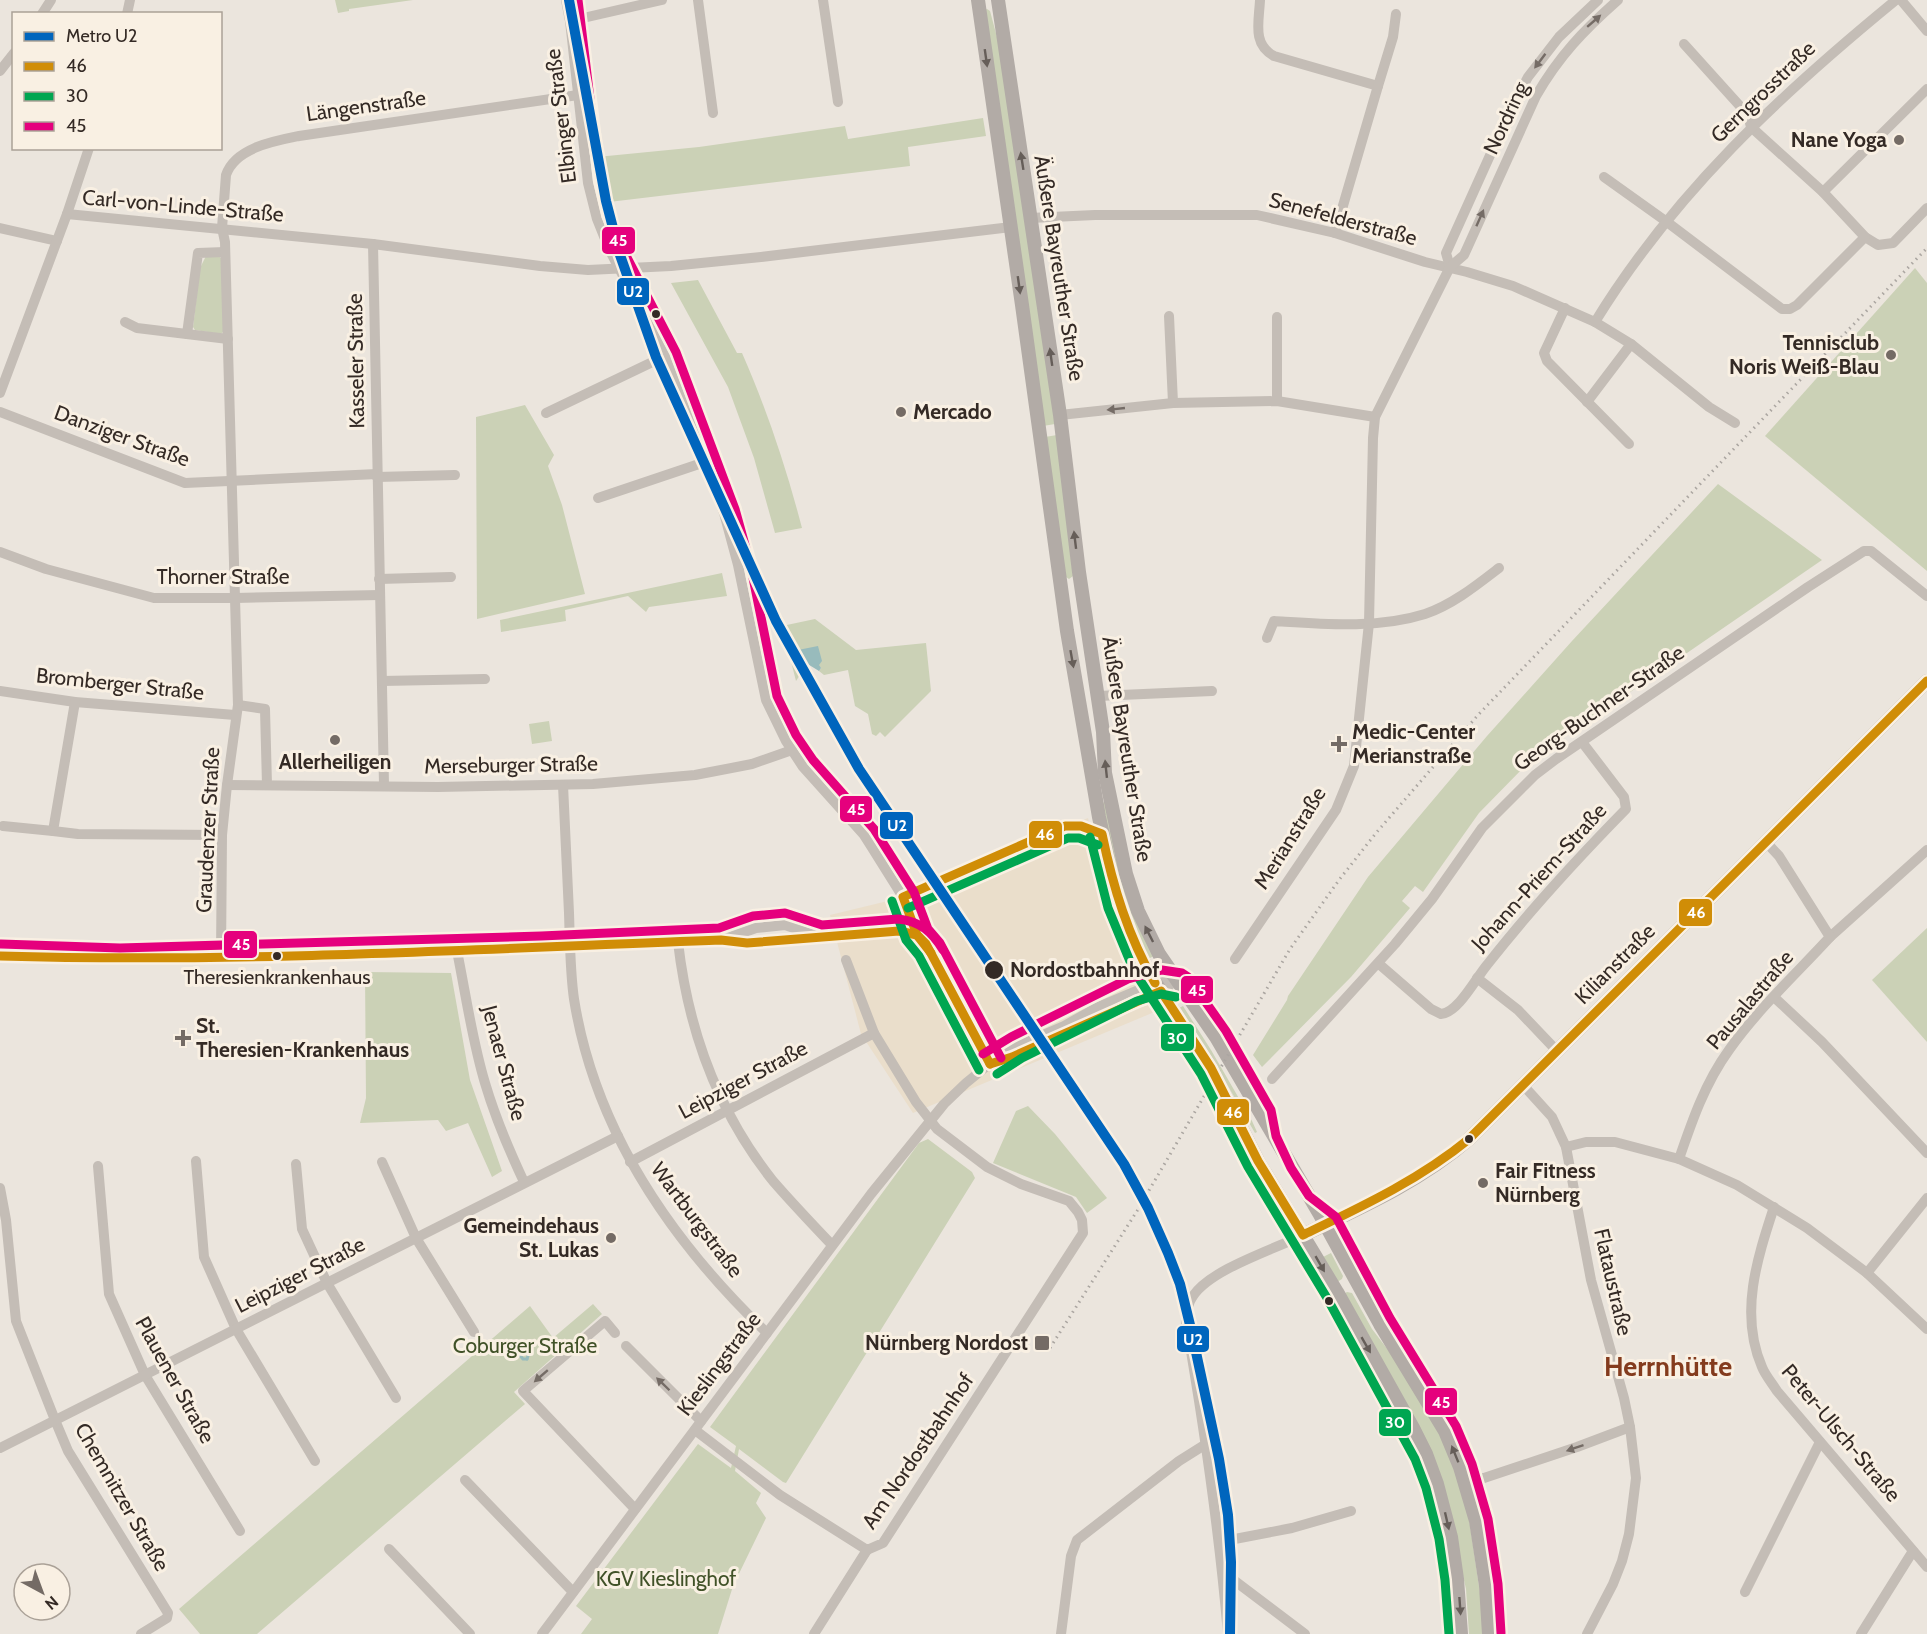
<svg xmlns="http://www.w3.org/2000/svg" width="1927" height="1634" viewBox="0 0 1927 1634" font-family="Cabin,sans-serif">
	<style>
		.green { fill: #cbd1b6 }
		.plaza { fill: #eadecb }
		.water { fill: #98bbbc }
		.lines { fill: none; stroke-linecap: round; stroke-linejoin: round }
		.stream { stroke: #98bbbc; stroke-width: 3 }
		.minor { stroke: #c4bdb6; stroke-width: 10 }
		.major { stroke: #b2aba6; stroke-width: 14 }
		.rail { stroke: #aba6a1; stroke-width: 3; stroke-dasharray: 1.5 4.5; stroke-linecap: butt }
		.bus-1-casing { stroke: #f9f0e3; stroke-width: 14 }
		.bus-2-casing { stroke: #f9f0e3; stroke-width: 14 }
		.bus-3-casing { stroke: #f9f0e3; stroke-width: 14 }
		.bus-1 { stroke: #d08d07; stroke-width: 9 }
		.bus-2 { stroke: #00a651; stroke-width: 9 }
		.bus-3 { stroke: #e5007d; stroke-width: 9 }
		.metro-1-casing { stroke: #f9f0e3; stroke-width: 15 }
		.metro-1 { stroke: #0065bd; stroke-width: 10 }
		.oneway { fill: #756c66 }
		.oneway2 { fill: #665e59 }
		.poi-dot { fill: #746b65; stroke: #f9f0e3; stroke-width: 2 }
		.bus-dot { fill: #342a25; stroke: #f9f0e3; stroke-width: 2 }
		.labels { text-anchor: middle; stroke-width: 6; stroke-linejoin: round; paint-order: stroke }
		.bus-label { font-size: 20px; fill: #342a25; stroke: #f9f0e3 }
		.street-label { font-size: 21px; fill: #342a25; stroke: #f9f0e3 }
		.poi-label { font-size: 21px; font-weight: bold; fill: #342a25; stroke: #f9f0e3; text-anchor: end }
		.stop-label { font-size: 21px; font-weight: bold; fill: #342a25; stroke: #f9f0e3; text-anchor: start }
		.park-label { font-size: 21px; fill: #415228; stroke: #f9f0e3 }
		.district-label { font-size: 27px; font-weight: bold; fill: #843b1d; stroke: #f9f0e3 }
		.line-badge { stroke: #f9f0e3; stroke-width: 2 }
		.badge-label { font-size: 16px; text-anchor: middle; font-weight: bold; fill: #fff }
	</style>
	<rect width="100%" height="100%" fill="#ebe5dd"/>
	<g class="green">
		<polygon points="335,0 413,0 349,9 349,11 338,13"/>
		<polygon points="987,9 990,11 998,41 1055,424 1043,426 985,10"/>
		<polygon points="983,118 986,136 908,147 910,166 609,202 597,157 699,147 845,126 848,139"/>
		<polygon points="206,256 220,257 222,260 224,331 221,334 195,330 193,327 200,268"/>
		<polygon points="1915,268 1927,283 1927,571 1765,436"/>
		<path d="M698,280L737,353H742C767,410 786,467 802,528L775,533L754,458L728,387L671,283Z"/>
		<polygon points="525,405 554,455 548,466 562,505 585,594 477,619 476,417"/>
		<polygon points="1057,435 1073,576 1069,579 1066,577 1045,437"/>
		<polygon points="1718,484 1822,560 1530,761 1479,813 1423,892 1415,886 1402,901 1410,908 1351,977 1262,1067 1253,1055 1287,1000 1288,996 1368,877 1487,736 1572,641"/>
		<polygon points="722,573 727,596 649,607 646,612 628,596 565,610 566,621 501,632 500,620"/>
		<polygon points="815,619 856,650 926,643 931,691 885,737 880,732 876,736 872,734 868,714 855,706 848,670 824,675 819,671 821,668 801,660 807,664 796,681 782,626"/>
		<polygon points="549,721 552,741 532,744 529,724"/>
		<polygon points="1105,802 1156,955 1148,959 1119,888 1102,803"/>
		<polygon points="1927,928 1927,1042 1872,980"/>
		<polygon points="365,972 451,973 470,1080 502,1171 492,1177 468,1123 446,1131 438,1120 360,1123 366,1098"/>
		<polygon points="1183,1006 1211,1050 1252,1121 1257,1132 1255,1133 1205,1046 1179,1008"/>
		<polygon points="1170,1012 1209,1074 1206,1080 1165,1015"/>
		<polygon points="1028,1106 1055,1134 1107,1198 1087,1213 1076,1197 993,1163 1016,1111"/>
		<polygon points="928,1139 972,1172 975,1178 786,1483 783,1482 739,1449 735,1471 761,1493 756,1503 766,1518 733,1586 718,1634 581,1634 592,1619 576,1606 698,1444 731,1468 736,1446 710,1427 919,1143"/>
		<polygon points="1331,1253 1343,1276 1342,1279 1337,1282 1321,1258"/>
		<polygon points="1347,1292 1352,1293 1372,1329 1398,1363 1441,1432 1467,1505 1486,1634 1469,1634 1466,1589 1450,1517 1344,1294"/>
		<polygon points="593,1304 602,1314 514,1392 525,1404 257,1634 200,1634 179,1609 530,1306 553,1338"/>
	</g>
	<polygon class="plaza" points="1088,818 1112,917 1164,1008 913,1113 861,1034 830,915 896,899"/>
	<polygon class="water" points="818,646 822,661 819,665 821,668 819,671 801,660 798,650"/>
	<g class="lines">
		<g class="stream">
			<polyline points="509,1347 514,1348 523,1359 527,1359"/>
			<polyline points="526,1352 528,1356 527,1359"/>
		</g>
		<g class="minor">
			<polyline points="566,0 570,21 588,183 597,219 609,249 665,356 724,513 738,565 766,700 786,741 803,767 864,835 871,846 903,897 917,935 929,949 990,1064"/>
			<polyline points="698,0 713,113"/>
			<polyline points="823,0 838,102"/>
			<path d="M1260,0C1259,22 1252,44 1274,56L1378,86L1335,233"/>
			<polyline points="1901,0 1927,31"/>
			<polyline points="42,14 51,0"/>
			<polyline points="127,14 130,0"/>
			<polyline points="570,21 662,0"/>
			<polyline points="1684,44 1748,115 1751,127 1823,192 1865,237 1878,245 1893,243 1927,208"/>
			<polyline points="0,71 14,53"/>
			<polyline points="1378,86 1393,37 1396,14"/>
			<polyline points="1604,177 1667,222 1782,309 1790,309 1797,305 1865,237"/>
			<polyline points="1823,192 1927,89"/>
			<polyline points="67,214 373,244 540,266 588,270 671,266 761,257 1011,227"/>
			<polyline points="1030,218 1095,215 1257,215 1335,233 1425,262 1467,272 1513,286 1595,322 1631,344 1709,407 1735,423"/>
			<polyline points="0,228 57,241"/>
			<polyline points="373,244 384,785"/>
			<polyline points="1450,267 1446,253 1510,111 1528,77 1559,37 1598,0"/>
			<polyline points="1565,308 1544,353 1547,361 1629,444"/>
			<polyline points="1169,316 1173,403"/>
			<polyline points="1277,317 1277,401"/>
			<polyline points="125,322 137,328 228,339"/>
			<path d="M1595,322C1674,193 1780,95 1896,0"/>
			<polyline points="187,334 198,253 225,252"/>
			<polyline points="0,393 67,214 89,148"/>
			<polyline points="1587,402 1631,344"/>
			<polyline points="0,412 185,483 377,474"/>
			<polyline points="546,413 665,356"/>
			<polyline points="1060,415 1173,403 1277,401 1375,417"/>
			<polyline points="377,477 455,475"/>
			<polyline points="598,498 705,462"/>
			<polyline points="0,552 46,569 154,598 235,598 380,595"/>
			<polyline points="379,579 451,577"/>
			<path d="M1267,638L1274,621C1323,624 1378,629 1425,614C1452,605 1477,585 1499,568"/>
			<polyline points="382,681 485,679"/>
			<polyline points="0,691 75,702 235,715"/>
			<polyline points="1098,696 1212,691"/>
			<polyline points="75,702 53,831 78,834 222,835"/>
			<polyline points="238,705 265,709 267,785"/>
			<polyline points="227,785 438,787 593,784 695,775 752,764 792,750"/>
			<path d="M563,785C565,828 567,870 569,913C570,941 570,971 574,999C595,1131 672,1242 767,1333"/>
			<polyline points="3,826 53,831"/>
			<polyline points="903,897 1065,826 1081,826 1102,834"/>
			<polyline points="1830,937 1927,850"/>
			<polyline points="725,939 756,928 785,925 814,935"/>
			<path d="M678,942C688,1029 718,1112 773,1181C792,1203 812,1224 832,1245"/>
			<path d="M457,951C466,995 472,1040 485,1083C495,1117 509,1150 524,1182"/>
			<polyline points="0,956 97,959 286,956 721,940 747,943 899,931 917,935"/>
			<path d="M221,957L222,835L227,785L238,705L225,242L222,228L226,175C235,148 274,141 299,136L578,95"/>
			<path d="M1235,959L1336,810L1354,766L1369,623L1373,438L1375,417L1450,267L1464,255L1536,96C1559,56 1584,30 1618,0"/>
			<path d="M1379,964L1431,1009L1441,1014C1458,1013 1476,978 1487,965C1530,910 1577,859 1626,809L1624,797L1582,742"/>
			<polyline points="1477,978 1518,1010 1557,1051"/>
			<polyline points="1774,997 1822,1042 1927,1153"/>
			<polyline points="994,1063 1012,1057 1168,989"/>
			<polyline points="1272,1079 1395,944 1432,899 1482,828 1535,775 1556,759 1808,587 1864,551 1871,551 1927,596"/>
			<polyline points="1523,1085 1552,1117 1566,1147 1591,1280 1624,1398 1630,1427 1636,1478 1629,1534 1622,1561 1613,1584 1587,1634"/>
			<polyline points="1566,1147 1586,1142 1615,1142 1679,1159 1737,1185 1807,1228 1867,1273 1927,1329"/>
			<path d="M1679,1159C1692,1121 1705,1083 1729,1050C1758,1009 1796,974 1830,937L1779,856L1766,842"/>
			<polyline points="196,1161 204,1257 236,1329 315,1461"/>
			<polyline points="382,1162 416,1238 474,1332"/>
			<polyline points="630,1162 874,1033"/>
			<polyline points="296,1164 302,1229 327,1283 396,1398"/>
			<polyline points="98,1166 109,1294 145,1375 240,1531"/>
			<polyline points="0,1188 6,1220 16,1321 55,1420 68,1451 168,1613 167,1618 141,1634"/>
			<path d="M1774,1207C1757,1259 1739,1314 1762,1367C1765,1375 1772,1383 1777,1391L1927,1567"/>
			<polyline points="1867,1273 1927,1198"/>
			<polyline points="615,1333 605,1321 523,1391 635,1509"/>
			<polyline points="626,1346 701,1421"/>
			<polyline points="695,1430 780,1495 867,1550 883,1543 1083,1233 1082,1220 1078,1212 1069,1201 1021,1184 987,1167 937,1129 916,1102 874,1033 846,960"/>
			<polyline points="0,1448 618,1136"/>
			<polyline points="465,1480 573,1592"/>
			<polyline points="1465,1482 1484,1478 1577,1447 1630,1427"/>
			<polyline points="1219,1542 1292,1528 1351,1511"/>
			<polyline points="389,1549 470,1634"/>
			<polyline points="1223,1572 1305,1634"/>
			<polyline points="1745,1592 1820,1442"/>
			<polyline points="542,1634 871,1194 944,1104 966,1083 1004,1052 1064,1026 1098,1007 1155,983 1167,981 1179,985"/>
			<polyline points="814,1634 867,1550"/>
			<polyline points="1061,1634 1071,1556 1077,1540 1179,1461 1206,1444"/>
			<path d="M1228,1634C1219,1529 1204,1426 1186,1322C1187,1312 1187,1304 1193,1296C1211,1269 1273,1250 1303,1235"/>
			<polyline points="1861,1634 1913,1551"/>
		</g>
		<g class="major">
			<polyline points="978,0 1022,305 1067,631 1099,817 1115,891 1130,933 1149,973 1211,1068 1258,1161 1337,1292 1413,1428 1426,1454 1437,1484 1451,1537 1457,1579 1461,1634"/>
			<polyline points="998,0 1060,415 1079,572 1103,732 1105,773 1126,874 1138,911 1159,954 1216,1037 1319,1213 1380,1324 1445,1431 1460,1467 1476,1521 1486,1586 1489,1634"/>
			<path d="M1303,1235C1360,1208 1421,1181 1469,1139L1927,681"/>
		</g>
		<polyline class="rail" points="1050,1348 1137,1211 1290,949 1339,880 1376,833 1478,715 1927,248"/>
		<g class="bus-1-casing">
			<g id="bus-1">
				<path d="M931,953L917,935L903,897L1065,826H1081L1102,834C1113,887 1128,936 1155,983"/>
				<path d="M0,956C240,963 481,949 721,940L747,943L899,931L917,935L926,944L990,1064"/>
				<path d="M990,1064L1012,1057L1161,991L1211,1068L1258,1161L1303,1235C1361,1207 1419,1180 1469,1139L1927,681"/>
			</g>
		</g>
		<g class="bus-2-casing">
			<g id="bus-2">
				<polyline points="1090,837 1108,908 1134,971 1201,1074 1248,1167 1327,1298 1415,1459 1426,1488 1439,1539 1445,1580 1449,1634"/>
				<polyline points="892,901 906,940 919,956 979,1070"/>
				<polyline points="908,908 1068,838 1079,838 1098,845"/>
				<polyline points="997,1074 1022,1058 1137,1001 1161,994 1176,997"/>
			</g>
		</g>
		<g class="bus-3-casing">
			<g id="bus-3">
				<polyline points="578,0 600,181 608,215 620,244 676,352 735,509 750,563 777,696 796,735 813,760 874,829 914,892 928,929 940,943 1001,1058"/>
				<path d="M1,944L120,948L541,936L719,928L753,916L785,913L822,925L898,919C920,921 932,932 943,950"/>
				<polyline points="983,1054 1011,1037 1128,979 1162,970 1182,973 1188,977 1226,1031 1271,1110 1276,1136 1291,1168 1309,1196 1336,1217 1390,1318 1456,1426 1472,1464 1488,1519 1498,1584 1501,1633"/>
			</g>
		</g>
		<use href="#bus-1" class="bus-1"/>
		<use href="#bus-2" class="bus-2"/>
		<use href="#bus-3" class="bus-3"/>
		<g class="metro-1-casing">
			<polyline id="metro-1" points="569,0 606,201 620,255 656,357 776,621 859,769 1124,1164 1148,1208 1168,1253 1180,1284 1191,1329 1219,1459 1228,1515 1231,1562 1230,1634"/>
		</g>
		<use href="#metro-1" class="metro-1"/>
	</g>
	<defs><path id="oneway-solid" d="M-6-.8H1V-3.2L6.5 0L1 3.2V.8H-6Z" transform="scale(1.5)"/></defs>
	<g class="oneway">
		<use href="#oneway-solid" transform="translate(1594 21) rotate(-41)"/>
		<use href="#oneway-solid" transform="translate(1540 61) rotate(127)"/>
		<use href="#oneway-solid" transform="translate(1480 218) rotate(-66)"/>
		<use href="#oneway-solid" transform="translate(1116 409) rotate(174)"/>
		<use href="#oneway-solid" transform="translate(541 1376) rotate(139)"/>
		<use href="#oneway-solid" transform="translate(663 1384) rotate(-136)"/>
		<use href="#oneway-solid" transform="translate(1575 1448) rotate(161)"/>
	</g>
	<g class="oneway2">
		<use href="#oneway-solid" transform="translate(986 58) rotate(82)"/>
		<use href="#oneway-solid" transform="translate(1022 161) rotate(-99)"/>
		<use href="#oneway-solid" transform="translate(1019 285) rotate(82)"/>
		<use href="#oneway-solid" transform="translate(1051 357) rotate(-98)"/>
		<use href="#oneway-solid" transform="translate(1075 540) rotate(-97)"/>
		<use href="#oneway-solid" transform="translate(1072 659) rotate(80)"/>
		<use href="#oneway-solid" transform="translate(1106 769) rotate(-96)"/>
		<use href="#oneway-solid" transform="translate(1149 934) rotate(-117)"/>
		<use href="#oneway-solid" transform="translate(1320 1264) rotate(60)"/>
		<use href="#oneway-solid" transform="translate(1366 1345) rotate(60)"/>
		<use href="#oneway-solid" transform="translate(1455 1454) rotate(-112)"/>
		<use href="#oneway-solid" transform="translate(1447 1521) rotate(77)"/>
		<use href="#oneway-solid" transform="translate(1460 1606) rotate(86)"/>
	</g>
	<g class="poi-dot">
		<circle cx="1899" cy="140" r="6"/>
		<circle cx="1891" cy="355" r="6"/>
		<circle cx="901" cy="412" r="6"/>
		<circle cx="335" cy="740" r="6"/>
		<path d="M1336 735h6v6h6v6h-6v6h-6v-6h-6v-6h6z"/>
		<path d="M180 1029h6v6h6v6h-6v6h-6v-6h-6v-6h6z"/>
		<circle cx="1483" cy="1183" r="6"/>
		<circle cx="611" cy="1238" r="6"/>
		<rect x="1034" y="1335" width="16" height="16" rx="3"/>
	</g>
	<g class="bus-dot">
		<circle cx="656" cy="314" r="5"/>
		<circle cx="277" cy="956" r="5"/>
		<circle cx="994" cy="970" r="10"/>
		<circle cx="1469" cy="1139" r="5"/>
		<circle cx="1329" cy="1301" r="5"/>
	</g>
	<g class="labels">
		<g class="bus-label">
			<text x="277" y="984">Theresienkrankenhaus</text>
		</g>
		<g class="street-label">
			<text transform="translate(1763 92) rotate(-44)" y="7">Gerngrosstraße</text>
			<text transform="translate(366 106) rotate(-8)" y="7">Längenstraße</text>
			<text transform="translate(561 116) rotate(-97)" y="7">Elbinger Straße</text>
			<text transform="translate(1506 118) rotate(-65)" y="7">Nordring</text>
			<text transform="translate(183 206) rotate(5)" y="7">Carl-von-Linde-Straße</text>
			<text transform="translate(1343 219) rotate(15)" y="7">Senefelderstraße</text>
			<text transform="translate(1059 268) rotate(81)" y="7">Äußere Bayreuther Straße</text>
			<text transform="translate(356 361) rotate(-91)" y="7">Kasseler Straße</text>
			<text transform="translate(122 436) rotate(20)" y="7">Danziger Straße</text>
			<text x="223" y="584">Thorner Straße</text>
			<text transform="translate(120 684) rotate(6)" y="7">Bromberger Straße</text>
			<text transform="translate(1599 708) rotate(-35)" y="7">Georg-Buchner-Straße</text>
			<text transform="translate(1127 749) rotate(81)" y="7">Äußere Bayreuther Straße</text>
			<text transform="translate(511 765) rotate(-1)" y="7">Merseburger Straße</text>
			<text transform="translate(208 830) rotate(-87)" y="7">Graudenzer Straße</text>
			<text transform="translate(1290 838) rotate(-58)" y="7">Merianstraße</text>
			<text transform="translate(1539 877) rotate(-48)" y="7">Johann-Priem-Straße</text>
			<text transform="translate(1615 964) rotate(-45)" y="7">Kilianstraße</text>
			<text transform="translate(1750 1000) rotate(-50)" y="7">Pausalastraße</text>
			<text transform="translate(504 1063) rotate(75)" y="7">Jenaer Straße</text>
			<text transform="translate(743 1080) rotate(-28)" y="7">Leipziger Straße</text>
			<text transform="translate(697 1220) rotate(53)" y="7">Wartburgstraße</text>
			<text transform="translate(300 1275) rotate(-27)" y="7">Leipziger Straße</text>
			<text transform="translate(1613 1282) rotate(77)" y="7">Flataustraße</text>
			<text transform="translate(719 1364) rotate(-53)" y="7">Kieslingstraße</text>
			<text transform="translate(175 1380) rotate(61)" y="7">Plauener Straße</text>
			<text transform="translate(1841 1433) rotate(50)" y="7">Peter-Ulsch-Straße</text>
			<text transform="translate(918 1451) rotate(-56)" y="7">Am Nordostbahnhof</text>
			<text transform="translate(122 1497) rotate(60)" y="7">Chemnitzer Straße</text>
		</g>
		<g class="poi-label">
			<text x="1887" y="147">Nane Yoga</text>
			<text x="1879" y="350">Tennisclub<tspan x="1879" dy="24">Noris Weiß-Blau</tspan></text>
			<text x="913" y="419" text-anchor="start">Mercado</text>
			<text x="1352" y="739" text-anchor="start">Medic-Center<tspan x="1352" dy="24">Merianstraße</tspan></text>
			<text x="335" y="769" text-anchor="middle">Allerheiligen</text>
			<text x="196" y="1033" text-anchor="start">St.<tspan x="196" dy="24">Theresien-Krankenhaus</tspan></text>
			<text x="1495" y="1178" text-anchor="start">Fair Fitness<tspan x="1495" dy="24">Nürnberg</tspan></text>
			<text x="599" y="1233">Gemeindehaus<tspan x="599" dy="24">St. Lukas</tspan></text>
			<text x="1028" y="1350">Nürnberg Nordost</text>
		</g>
		<g class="stop-label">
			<text x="1010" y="977">Nordostbahnhof</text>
		</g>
		<g class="park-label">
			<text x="525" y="1353">Coburger Straße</text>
			<text x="666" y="1586">KGV Kieslinghof</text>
		</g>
		<g class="district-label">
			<text x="1668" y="1376">Herrnhütte</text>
		</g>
	</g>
	<g class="line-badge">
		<rect x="601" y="226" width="35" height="29" rx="6" fill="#e5007d"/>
		<rect x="616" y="277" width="34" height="29" rx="6" fill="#0065bd"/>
		<rect x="839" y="795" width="34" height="28" rx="6" fill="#e5007d"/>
		<rect x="879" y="811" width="35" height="29" rx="6" fill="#0065bd"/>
		<rect x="1028" y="820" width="35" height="29" rx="6" fill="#d08d07"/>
		<rect x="1678" y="898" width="35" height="29" rx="6" fill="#d08d07"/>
		<rect x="223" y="930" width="35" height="29" rx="6" fill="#e5007d"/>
		<rect x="1180" y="975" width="34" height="29" rx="6" fill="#e5007d"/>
		<rect x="1160" y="1023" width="35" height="29" rx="6" fill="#00a651"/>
		<rect x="1216" y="1098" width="34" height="28" rx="6" fill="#d08d07"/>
		<rect x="1176" y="1325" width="34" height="28" rx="6" fill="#0065bd"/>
		<rect x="1424" y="1387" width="34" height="29" rx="6" fill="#e5007d"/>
		<rect x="1378" y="1408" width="34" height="29" rx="6" fill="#00a651"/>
	</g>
	<g class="badge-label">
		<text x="618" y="246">45</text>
		<text x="633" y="297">U2</text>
		<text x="856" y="815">45</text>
		<text x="897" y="831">U2</text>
		<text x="1045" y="840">46</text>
		<text x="1696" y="918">46</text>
		<text x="241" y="950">45</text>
		<text x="1197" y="996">45</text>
		<text x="1177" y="1044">30</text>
		<text x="1233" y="1118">46</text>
		<text x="1193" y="1345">U2</text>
		<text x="1441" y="1408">45</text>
		<text x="1395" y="1428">30</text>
	</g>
	<rect x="12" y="12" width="210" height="138" fill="#f9f0e3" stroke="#aaa197" stroke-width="1.5"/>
	<rect x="24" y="32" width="30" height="9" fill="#0065bd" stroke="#aaa197" stroke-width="1.5"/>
	<text x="66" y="42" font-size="18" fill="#342a25">Metro U2</text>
	<rect x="24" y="62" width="30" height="9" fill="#d08d07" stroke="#aaa197" stroke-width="1.5"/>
	<text x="66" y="72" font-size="18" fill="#342a25">46</text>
	<rect x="24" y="92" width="30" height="9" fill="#00a651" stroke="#aaa197" stroke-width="1.5"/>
	<text x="66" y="102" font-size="18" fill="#342a25">30</text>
	<rect x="24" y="122" width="30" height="9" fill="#e5007d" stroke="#aaa197" stroke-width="1.5"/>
	<text x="66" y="132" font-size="18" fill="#342a25">45</text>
	<g transform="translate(42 1592) rotate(139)"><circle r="28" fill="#f9f0e3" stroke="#aaa197" stroke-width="1.5"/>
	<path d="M0-4.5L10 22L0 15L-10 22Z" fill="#746b65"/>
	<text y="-9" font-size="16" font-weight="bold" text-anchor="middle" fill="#342a25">N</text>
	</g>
</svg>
